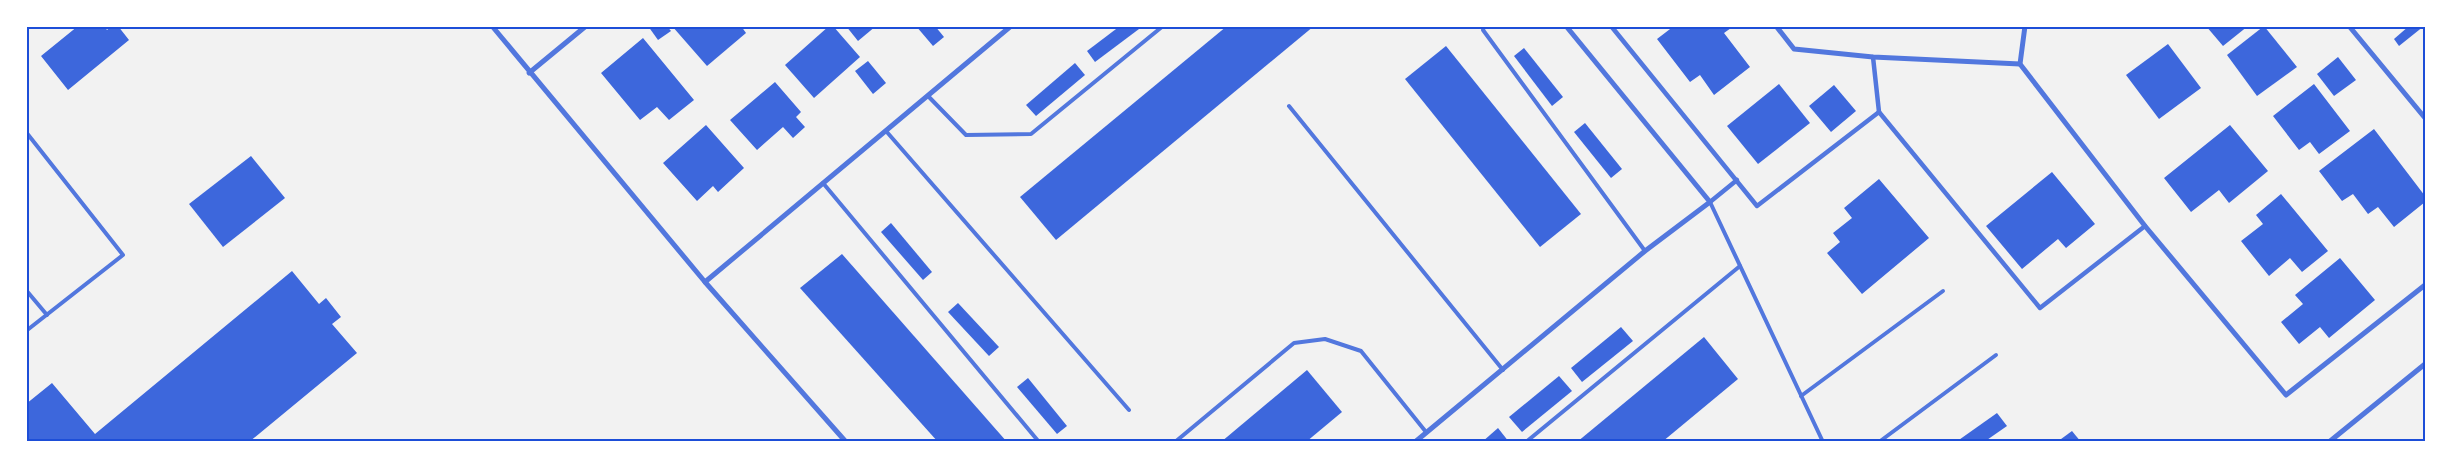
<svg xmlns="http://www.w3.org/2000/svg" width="2451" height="468" viewBox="0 0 2451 468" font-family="'Libre Baskerville',serif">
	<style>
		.building { fill: #3d67dc }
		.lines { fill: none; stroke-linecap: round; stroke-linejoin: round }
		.service { stroke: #5277de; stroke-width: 4 }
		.pedestrian { stroke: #5277de; stroke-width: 4.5 }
		.minor { stroke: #5277de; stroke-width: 5 }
		.neatline { fill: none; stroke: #1d4ed8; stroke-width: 2 }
	</style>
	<rect width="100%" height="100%" fill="#f2f2f2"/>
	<g class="building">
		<polygon points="78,26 104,26 107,30 112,26 118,26 129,40 68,90 41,56"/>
		<polygon points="648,26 667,26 671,31 658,40"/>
		<polygon points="672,26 741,26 746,33 707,66"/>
		<polygon points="829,26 833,26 860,57 814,98 785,65"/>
		<polygon points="846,26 876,26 858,41"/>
		<polygon points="916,26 935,26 944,37 933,46"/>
		<polygon points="1120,26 1143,26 1095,62 1087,51"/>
		<polygon points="1227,26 1314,26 1056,240 1020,197"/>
		<polygon points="1674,26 1730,26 1731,28 1724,33 1750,67 1714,95 1700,75 1690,82 1657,39"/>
		<polygon points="2206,26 2248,26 2223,46"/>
		<polygon points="2264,26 2297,67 2257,96 2227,55"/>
		<polygon points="2409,26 2424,26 2399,46 2394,39"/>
		<polygon points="643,38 694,100 669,120 657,107 640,120 601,73"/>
		<polygon points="2168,44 2201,88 2159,119 2126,75"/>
		<polygon points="1446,46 1581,214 1540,247 1405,79"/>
		<polygon points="1524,48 1563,97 1552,106 1514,56"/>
		<polygon points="2338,57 2356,80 2334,96 2317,74"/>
		<polygon points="868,61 886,83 873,94 855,71"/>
		<polygon points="1075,63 1085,75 1036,116 1026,105"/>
		<polygon points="775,82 801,112 796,117 805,127 793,138 783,127 757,150 730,120"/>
		<polygon points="1779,84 1810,123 1758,164 1727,126"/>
		<polygon points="2314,84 2350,131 2319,154 2310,142 2299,150 2273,116"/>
		<polygon points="1834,85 1856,111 1831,132 1809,106"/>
		<polygon points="1585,123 1622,169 1611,178 1574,132"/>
		<polygon points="706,125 744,168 718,192 713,186 697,201 663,163"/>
		<polygon points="2230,125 2268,171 2229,203 2219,190 2191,212 2164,178"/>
		<polygon points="2374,129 2425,196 2425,202 2394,227 2378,207 2368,214 2353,194 2342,201 2319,171"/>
		<polygon points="251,156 285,198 223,247 189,204"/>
		<polygon points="2052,172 2095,224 2066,248 2058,239 2022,269 1986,226"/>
		<polygon points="1879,179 1929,238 1862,294 1827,253 1840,242 1833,233 1852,218 1844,208"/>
		<polygon points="2281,194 2328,251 2302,272 2290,258 2269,276 2241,241 2263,224 2256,215"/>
		<polygon points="891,223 932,272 923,280 881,232"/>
		<polygon points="842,254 1007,442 938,442 800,288"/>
		<polygon points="2340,258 2375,300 2329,338 2320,327 2299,344 2281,322 2303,304 2295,295"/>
		<polygon points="292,271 319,304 326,298 341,317 332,324 357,353 249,442 26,442 26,404 52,383 95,434"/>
		<polygon points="958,303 999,347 989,356 948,312"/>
		<polygon points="1621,327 1633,341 1582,382 1571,368"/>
		<polygon points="1704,337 1738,379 1662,442 1577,442"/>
		<polygon points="1307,370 1342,412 1306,442 1221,442"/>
		<polygon points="1559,376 1572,391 1522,432 1509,417"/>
		<polygon points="1028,378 1067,426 1057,434 1017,387"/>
		<polygon points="1997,413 2007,426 1984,442 1956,442"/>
		<polygon points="1498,428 1509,442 1482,442"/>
		<polygon points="2072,431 2081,442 2057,442"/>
	</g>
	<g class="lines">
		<g class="service">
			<polyline points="1484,26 1483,30 1645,251"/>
			<polyline points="928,96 966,135 1031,134 1163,26"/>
			<polyline points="1289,106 1503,370"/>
			<polyline points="886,131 1129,410"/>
			<polyline points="26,132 123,255 26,331"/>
			<polyline points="823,183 1039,442"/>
			<polyline points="1710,202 1823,442"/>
			<polyline points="26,290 47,315"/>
			<polyline points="1801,396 1943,291"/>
			<polyline points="1175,442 1294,343 1325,339 1361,351 1426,432"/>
			<polyline points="1526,442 1740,266"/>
			<polyline points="1879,442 1996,355"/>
		</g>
		<g class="pedestrian">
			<polyline points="1611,26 1757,206 1879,112 2040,308 2145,226"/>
			<polyline points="1873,57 1879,112"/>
			<polyline points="1710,202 1737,180"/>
		</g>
		<g class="minor">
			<polyline points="492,26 705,282 846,442"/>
			<polyline points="1776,26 1794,49 1873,57 2020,64"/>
			<polyline points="2025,26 2020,64 2145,226 2286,395 2425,285"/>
			<polyline points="2349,26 2425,118"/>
			<polyline points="529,73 586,26"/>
			<polyline points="705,282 1011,26"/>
			<polyline points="1415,442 1645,251 1710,202 1566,26"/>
			<polyline points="2329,442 2425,364"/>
		</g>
	</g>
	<rect width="2451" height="468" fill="none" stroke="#ffffff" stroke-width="55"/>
	<rect x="28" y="28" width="2396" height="412" class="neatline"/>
</svg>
